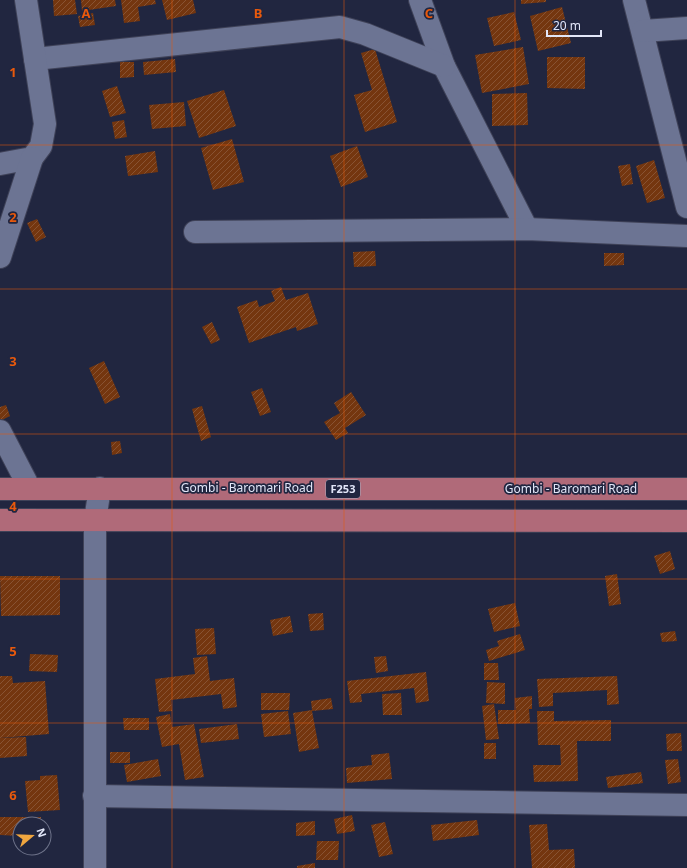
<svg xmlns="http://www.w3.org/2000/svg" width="687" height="868" viewBox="0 0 687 868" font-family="'Noto Sans',sans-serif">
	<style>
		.building { fill: url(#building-hatch) }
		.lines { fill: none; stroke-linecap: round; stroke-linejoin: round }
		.minor-casing { stroke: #3f4258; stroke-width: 24 }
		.major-casing { stroke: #3f4258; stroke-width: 24 }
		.minor { stroke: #6c7493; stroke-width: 22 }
		.major { stroke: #b06a79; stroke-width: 22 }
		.grid { fill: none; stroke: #e8590c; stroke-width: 1; stroke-opacity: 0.55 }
		.labels { text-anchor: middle; stroke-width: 3.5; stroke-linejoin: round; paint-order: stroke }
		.shield { fill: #212640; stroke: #a8acc1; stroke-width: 1 }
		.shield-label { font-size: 11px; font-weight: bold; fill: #e2e6f8 }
		.street-label { font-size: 12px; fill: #e2e6f8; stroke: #212640 }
		.grid-label { font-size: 13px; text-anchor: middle; font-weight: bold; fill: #e8590c; stroke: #212640; stroke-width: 3.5; stroke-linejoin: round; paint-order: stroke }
	</style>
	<defs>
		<pattern id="building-hatch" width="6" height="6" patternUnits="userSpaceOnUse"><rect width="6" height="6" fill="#74360f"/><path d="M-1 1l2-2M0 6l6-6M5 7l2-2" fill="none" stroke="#885333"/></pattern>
	</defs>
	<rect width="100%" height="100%" fill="#212640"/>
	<g class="building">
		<polygon points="53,0 75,0 77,14 54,16"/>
		<polygon points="81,0 115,0 116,6 82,11"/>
		<polygon points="121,0 155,0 156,4 138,7 140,21 124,23"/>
		<polygon points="162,0 193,0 196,13 167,20"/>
		<polygon points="521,0 546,0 546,2 521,4"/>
		<polygon points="562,7 571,43 538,51 530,16"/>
		<polygon points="514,12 521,40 494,46 487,18"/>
		<polygon points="93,13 95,25 80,27 78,16"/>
		<polygon points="523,47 529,84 482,93 475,55"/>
		<polygon points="375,49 397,122 365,132 354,95 372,90 361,53"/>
		<polygon points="547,57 585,57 585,89 547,88"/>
		<polygon points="175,59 176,72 144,75 143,62"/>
		<polygon points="120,62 134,62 134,77 120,78"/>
		<polygon points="117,86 126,113 110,117 102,91"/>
		<polygon points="224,90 236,126 199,138 187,101"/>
		<polygon points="527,93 528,125 492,126 492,94"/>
		<polygon points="184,102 186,126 152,129 149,105"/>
		<polygon points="124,120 127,137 115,139 112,122"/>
		<polygon points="232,139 244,182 213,190 201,148"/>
		<polygon points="357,146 368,177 341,187 330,156"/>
		<polygon points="155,151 158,172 128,176 125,156"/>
		<polygon points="654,160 665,198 647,203 636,166"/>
		<polygon points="630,164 633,184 622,186 618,166"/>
		<polygon points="37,219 46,237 36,242 27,223"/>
		<polygon points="375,251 376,266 354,267 353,252"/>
		<polygon points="604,253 624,253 624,265 604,266"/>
		<polygon points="281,287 286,300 308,293 318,324 297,331 296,327 249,343 237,307 257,300 259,307 275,301 271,291"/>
		<polygon points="212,322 220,340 211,344 202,327"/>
		<polygon points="104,361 120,397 105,404 89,368"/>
		<polygon points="262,388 271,412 260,416 251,392"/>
		<polygon points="351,392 366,415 345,428 348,433 336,440 324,422 340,413 334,403"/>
		<polygon points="6,405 10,416 0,421 0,407"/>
		<polygon points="202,406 211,437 201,441 192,409"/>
		<polygon points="120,441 122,453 112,455 111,442"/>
		<polygon points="670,551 675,569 660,574 654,556"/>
		<polygon points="617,574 621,604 609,606 605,576"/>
		<polygon points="0,576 60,576 60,615 1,616"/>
		<polygon points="515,603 520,626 494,632 488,609"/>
		<polygon points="323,613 324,630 310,631 308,614"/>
		<polygon points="290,616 293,632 273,636 270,620"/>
		<polygon points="214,628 216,654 197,655 195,629"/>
		<polygon points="675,631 677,641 662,642 660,633"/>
		<polygon points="520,634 525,650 489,661 486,650 499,646 497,641"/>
		<polygon points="30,654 58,655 57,672 29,671"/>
		<polygon points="207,656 210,681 234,678 237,707 223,709 221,694 171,700 172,711 159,712 155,679 195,674 193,658"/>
		<polygon points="386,656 388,671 376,673 374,657"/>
		<polygon points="484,663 498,663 499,680 484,680"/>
		<polygon points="426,672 429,701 416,703 414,688 361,694 362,702 350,703 347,681"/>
		<polygon points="0,676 12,676 13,683 45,681 49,734 0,738"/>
		<polygon points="617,676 619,704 607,705 607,690 553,693 553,706 539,707 537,679"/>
		<polygon points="487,682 505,683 505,704 486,703"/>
		<polygon points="261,693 290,693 289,710 261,710"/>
		<polygon points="401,693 402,715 383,715 382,694"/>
		<polygon points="532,696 532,709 529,709 530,723 498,724 498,710 516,710 515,698"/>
		<polygon points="331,698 333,709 312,711 319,748 299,752 293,713 312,710 311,701"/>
		<polygon points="494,704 499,739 486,740 482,706"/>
		<polygon points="288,711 291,734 264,737 261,714"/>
		<polygon points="537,711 554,711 554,721 611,720 611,741 577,741 578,781 534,782 533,765 561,765 560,745 538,745"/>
		<polygon points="170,714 172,727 194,724 204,777 185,780 179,744 162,747 156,717"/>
		<polygon points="123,718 149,718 149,730 124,730"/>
		<polygon points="237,724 239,739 201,743 199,729"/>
		<polygon points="681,733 682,751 667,751 666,734"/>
		<polygon points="26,737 27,756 0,758 0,738"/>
		<rect x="484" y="743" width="12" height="16"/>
		<rect x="110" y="752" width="20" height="11"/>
		<polygon points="389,753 392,779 347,783 346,768 372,765 371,755"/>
		<polygon points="158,759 161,776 127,782 124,765"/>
		<polygon points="678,759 681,782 668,784 665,760"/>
		<polygon points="641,772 643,783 608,788 606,777"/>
		<polygon points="57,775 60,810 28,812 25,781 40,780 40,776"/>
		<polygon points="352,815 355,831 337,834 334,819"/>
		<polygon points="0,817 41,817 41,824 20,824 20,836 0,835"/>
		<polygon points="477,820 479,835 433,841 431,825"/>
		<polygon points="315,821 315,835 296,836 296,823"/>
		<polygon points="385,822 393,854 379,857 371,825"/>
		<polygon points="547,824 549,850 574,849 575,868 532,868 529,825"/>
		<polygon points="317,841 339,841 338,860 316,860"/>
		<polygon points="315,863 315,868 297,868 297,866"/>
	</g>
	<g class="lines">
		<g class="minor-casing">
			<g id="minor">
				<polyline points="420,0 444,66 527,229"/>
				<polyline points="634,0 687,207"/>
				<polyline points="643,31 687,28"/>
				<polyline points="35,59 340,27 365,34 444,66"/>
				<polyline points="0,164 32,158 41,146 45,124 26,0"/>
				<polyline points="195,232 527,229 687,236"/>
				<polyline points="0,257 32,158"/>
				<polyline points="0,431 30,489"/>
				<polyline points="94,796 687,805"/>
				<polyline points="95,868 95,520 100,488"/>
			</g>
		</g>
		<g class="major-casing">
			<g id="major">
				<polyline points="0,489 687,489"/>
				<polyline points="0,520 687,521"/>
			</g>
		</g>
		<use href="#minor" class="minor"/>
		<use href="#major" class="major"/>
	</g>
	<path class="grid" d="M172,0V868M344,0V868M515,0V868M0,145H687M0,289H687M0,434H687M0,579H687M0,723H687"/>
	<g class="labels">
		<rect class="shield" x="326" y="480" width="34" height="18" rx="3"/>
		<g class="shield-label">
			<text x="343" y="493">F253</text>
		</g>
		<g class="street-label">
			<text x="247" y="492">Gombi - Baromari Road</text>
			<text x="571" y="493">Gombi - Baromari Road</text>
		</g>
	</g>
	<g class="grid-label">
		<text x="86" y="18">A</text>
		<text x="258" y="18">B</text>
		<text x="429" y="18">C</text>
		<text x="13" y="77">1</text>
		<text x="13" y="222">2</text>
		<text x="13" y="366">3</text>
		<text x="13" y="511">4</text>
		<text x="13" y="656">5</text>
		<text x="13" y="800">6</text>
	</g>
	<g transform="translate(32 836) rotate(71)"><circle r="19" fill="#212640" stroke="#6e738a"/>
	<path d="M0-3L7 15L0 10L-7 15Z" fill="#f0a63f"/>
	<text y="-6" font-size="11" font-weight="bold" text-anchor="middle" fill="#e2e6f8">N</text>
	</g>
	<path d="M547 30v6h54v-6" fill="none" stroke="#e2e6f8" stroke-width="2"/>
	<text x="553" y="30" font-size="12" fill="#e2e6f8" stroke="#212640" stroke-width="3" paint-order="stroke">20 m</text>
</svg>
